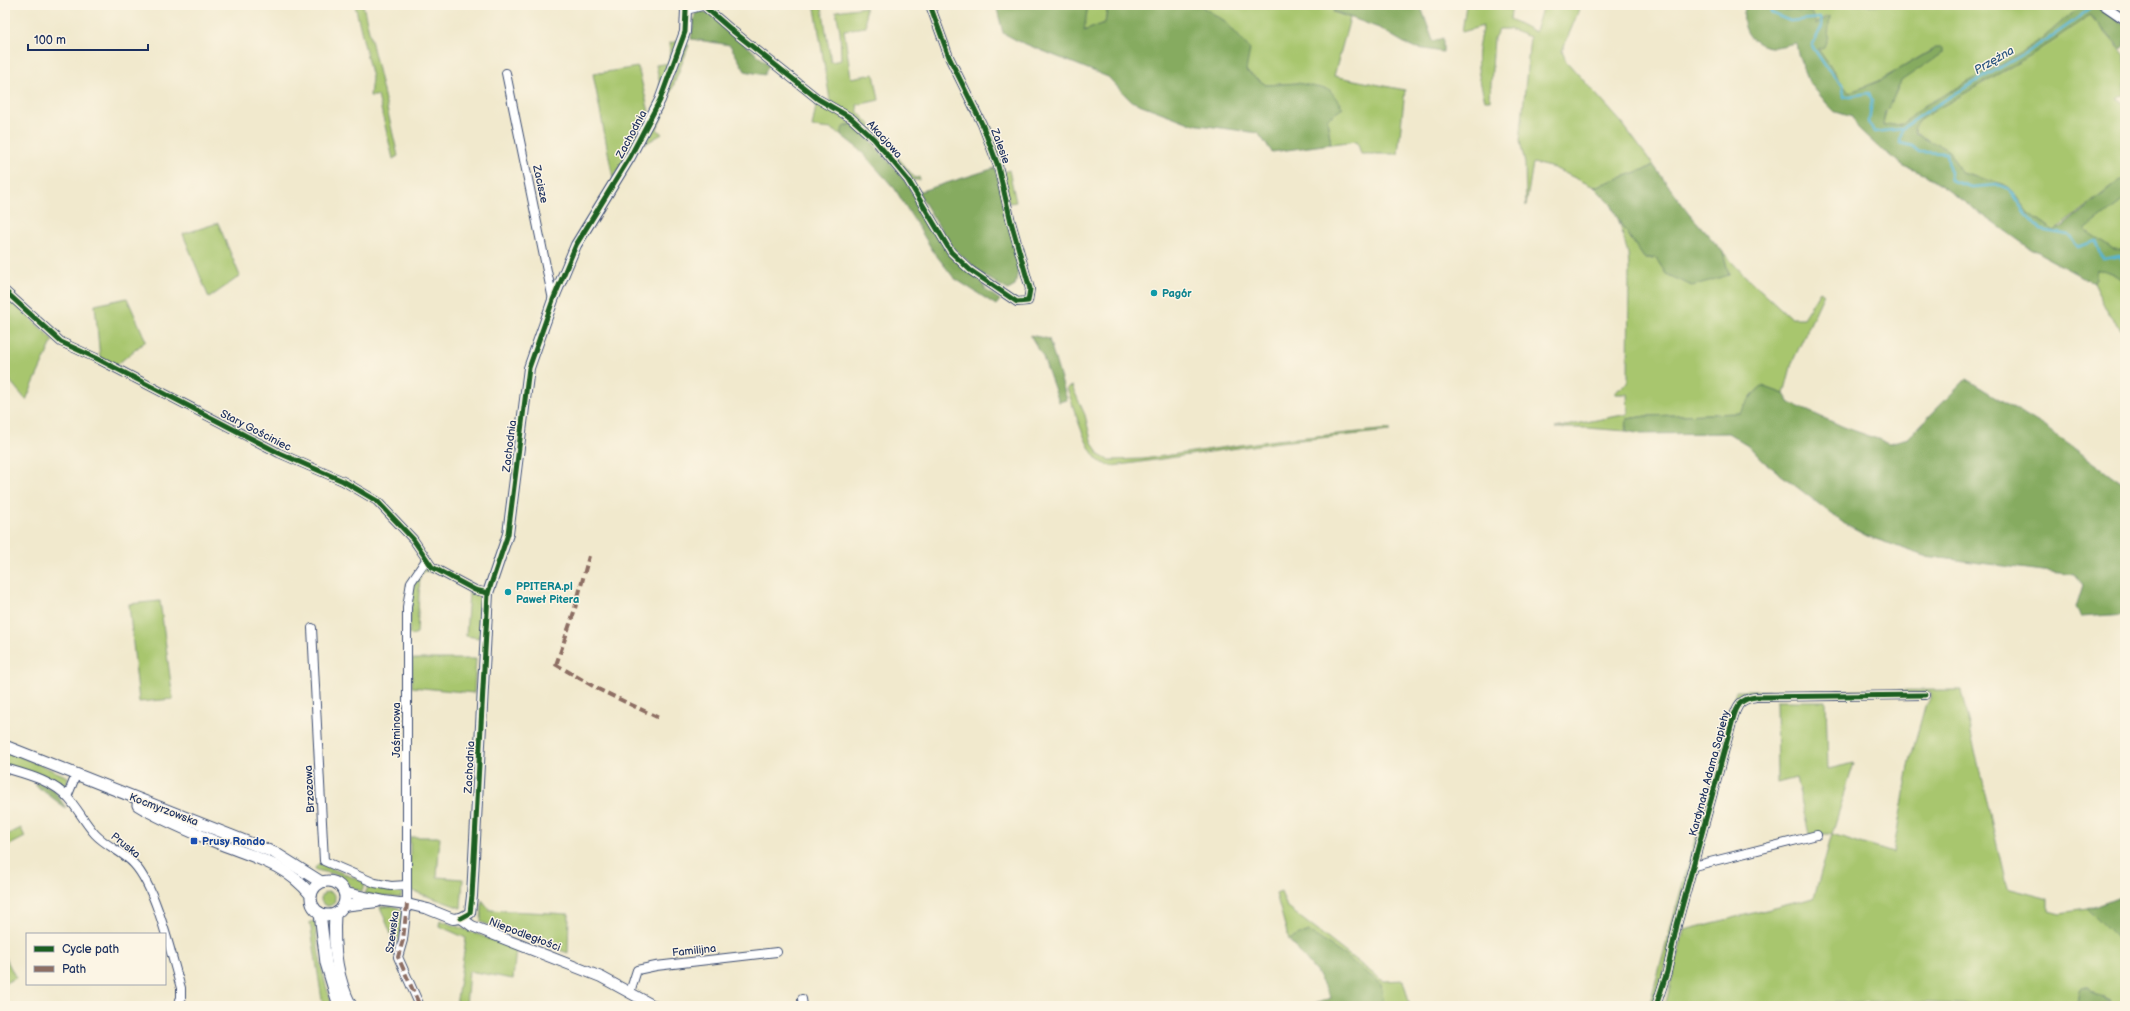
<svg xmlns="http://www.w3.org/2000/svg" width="2130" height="1011" viewBox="0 0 2130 1011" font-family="'Balsamiq Sans',sans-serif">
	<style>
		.green { fill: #a8c66e; stroke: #627a66 }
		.forest { fill: #86ab61; stroke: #506d60 }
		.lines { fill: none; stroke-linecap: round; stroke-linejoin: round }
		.stream { stroke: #56b5d4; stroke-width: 2.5 }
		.minor-casing { stroke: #3b4b6f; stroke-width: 10 }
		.tertiary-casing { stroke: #3b4b6f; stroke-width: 12 }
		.secondary-casing { stroke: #3b4b6f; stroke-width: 13 }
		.minor { stroke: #fff; stroke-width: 8 }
		.tertiary { stroke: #fff; stroke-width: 10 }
		.secondary { stroke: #fff; stroke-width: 11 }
		.quiet { stroke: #8d6e63; stroke-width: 4; stroke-dasharray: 8 4; stroke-linecap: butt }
		.cycleway-casing { stroke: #fcf5e5; stroke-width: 8 }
		.cycleway { stroke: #1b5e20; stroke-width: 5 }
		.culture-dot { fill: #0f9aa8; stroke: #fcf5e5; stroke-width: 1.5 }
		.transit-dot { fill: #1a4fb4; stroke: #fcf5e5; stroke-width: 1.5 }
		.labels { text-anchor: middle; stroke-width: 3; stroke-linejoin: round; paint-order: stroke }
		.street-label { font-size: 11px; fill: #1b2f5e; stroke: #fcf5e5 }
		.culture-label { font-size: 11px; font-weight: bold; fill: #0d838f; stroke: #fcf5e5; text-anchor: start }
		.transit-label { font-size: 11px; font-weight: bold; fill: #164399; stroke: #fcf5e5; text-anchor: start }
		.water-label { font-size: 12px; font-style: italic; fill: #2d5781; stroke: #fcf5e5 }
	</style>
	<rect width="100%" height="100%" fill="#fcf5e5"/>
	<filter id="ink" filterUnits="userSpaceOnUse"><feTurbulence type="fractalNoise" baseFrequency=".025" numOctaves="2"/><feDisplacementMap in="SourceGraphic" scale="8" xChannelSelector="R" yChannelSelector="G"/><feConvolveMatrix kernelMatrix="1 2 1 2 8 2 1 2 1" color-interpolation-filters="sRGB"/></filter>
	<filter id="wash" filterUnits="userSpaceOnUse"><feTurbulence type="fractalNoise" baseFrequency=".012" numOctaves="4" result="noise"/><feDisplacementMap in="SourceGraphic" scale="16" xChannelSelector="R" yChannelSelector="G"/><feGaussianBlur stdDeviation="0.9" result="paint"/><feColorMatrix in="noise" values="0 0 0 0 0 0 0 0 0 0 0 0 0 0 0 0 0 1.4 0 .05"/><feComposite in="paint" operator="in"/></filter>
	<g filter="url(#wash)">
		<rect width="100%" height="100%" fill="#f1e9cd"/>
		<g class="green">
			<polygon points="355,5 363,5 398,156 393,159 378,96 370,96 372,78"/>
			<polygon points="1088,5 1108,5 1105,23 1083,31"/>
			<polygon points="1199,5 1333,5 1336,7 1333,12 1350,18 1334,76 1405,90 1398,154 1361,154 1357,141 1331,144 1327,119 1298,83 1266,85 1246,71 1225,21"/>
			<path d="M1466,5H1512L1510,19L1535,32L1543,5H1581L1562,51L1566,61L1622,123L1654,166L1594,187L1554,168L1533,163L1526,206L1525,164L1520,141L1530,37L1509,29H1499L1494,38L1490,100H1485C1477,71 1474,57 1483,26L1462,32Z"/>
			<path d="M1776,5H2084L2066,18L2042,39L2005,62L1924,106L1903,124L1883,126C1884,115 1893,90 1901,81C1910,71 1930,61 1942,53L1935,48L1879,81L1849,93L1818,49L1827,16L1815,24L1811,12L1777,9Z"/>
			<polygon points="822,7 831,62 841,60 840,31 836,11 865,7 866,27 844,30 851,78 874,74 879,100 857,105 858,112 874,129 870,130 830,100 815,8"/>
			<polygon points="2090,15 2125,55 2125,94 2117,99 2125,104 2125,179 2119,181 2054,231 2028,213 2010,188 2003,184 1961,173 1950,151 1915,133 1914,128 1922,118 2031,55"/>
			<polygon points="679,41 661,88 656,65 669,63 670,43"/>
			<polygon points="685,45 689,45 669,97 666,95"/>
			<polygon points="638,67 649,112 635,142 613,178 593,74"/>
			<polygon points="817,101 853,124 844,127 841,135 832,129 812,127"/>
			<polygon points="667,104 657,129 662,134 645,144 664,105"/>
			<polygon points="980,115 997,134 1004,156 996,154"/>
			<polygon points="880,136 915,178 919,177 920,180 912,180 879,140"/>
			<polygon points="1009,170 1016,202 1009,203 1002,173"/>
			<polygon points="2125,199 2125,250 2113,249 2084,230"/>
			<polygon points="1619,221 1644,258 1656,258 1666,274 1729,275 1723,252 1742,273 1791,318 1803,318 1820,291 1824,294 1792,363 1784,394 1762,386 1753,394 1740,413 1646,416 1627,419 1626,431 1587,428 1555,428 1628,414 1627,394 1615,394 1615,392 1628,383 1629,268 1628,254"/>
			<polygon points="218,223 240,276 209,298 183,234"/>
			<polygon points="2103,269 2122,278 2125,283 2125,334 2109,315 2093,283 2096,278 2096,270"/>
			<polygon points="5,294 53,340 26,400 5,375"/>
			<polygon points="127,298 146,341 114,367 100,358 95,305"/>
			<path d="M1072,386L1085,415L1091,440L1099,455L1108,460L1143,459L1276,440L1390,429V431L1279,442L1113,466C1106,464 1100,463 1096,458C1084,443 1073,406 1067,388Z"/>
			<polygon points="427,568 432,572 425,571 420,575 417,633 412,635 409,634 413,587 422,570"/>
			<polygon points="469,592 482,596 479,638 466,636"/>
			<polygon points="160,601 173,699 139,702 129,604"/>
			<polygon points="412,659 476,659 474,693 412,687"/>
			<path d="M1961,690L2007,888L2049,899V910L2060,913L2087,909L2115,937L2125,950V1006H2108L2111,1001L2091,992L2087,988L2081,989C2078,995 2080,1000 2077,1006H1998L1887,1001L1756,1006H1665L1684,930L1814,898L1832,834H1809L1796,778L1777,783L1776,701H1826L1828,769L1854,763L1832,834L1893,853L1910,761L1925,706L1931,699V693L1744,695L1736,699L1662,980L1653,1006H1649L1736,691Z"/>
			<polygon points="5,750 68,777 67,784 61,789 5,766"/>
			<polygon points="21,828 25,837 6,847 5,836"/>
			<polygon points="410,837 440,837 437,877 463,879 461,908 410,890"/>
			<polygon points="319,863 366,883 362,891 354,889 339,875 316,870 315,868"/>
			<polygon points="369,884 400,891 402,893 401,898 365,894"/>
			<circle cx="328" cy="899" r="7"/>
			<polygon points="1281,892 1287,907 1380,979 1384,981 1403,980 1410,1006 1384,1006 1381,984 1308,931 1289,940 1276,894"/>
			<polygon points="482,900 490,910 569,914 568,953 481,922"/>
			<path d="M392,906L399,908C405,916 402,934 397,942L393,939L380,907Z"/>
			<polygon points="440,920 516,949 513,979 469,971 466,1006 456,1006 466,938 439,926"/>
			<path d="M315,921C318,951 322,978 333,1006H325L322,1000L310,922Z"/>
			<polygon points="5,957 16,978 5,983"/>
		</g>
		<g class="forest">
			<polygon points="996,5 1088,5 1084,31 1105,23 1108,5 1199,5 1225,21 1250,49 1246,71 1266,85 1298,83 1330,90 1343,108 1327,119 1331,144 1272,152 1258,133 1192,124 1131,101 1108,77 1018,41 1003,33"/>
			<polygon points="1333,5 1413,5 1421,7 1433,41 1443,38 1443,52 1411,47 1379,28 1333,11 1336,7"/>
			<path d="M1746,5H1776L1777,9L1811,12L1816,24L1830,16L1828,37L1824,47L1818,49L1849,93L1879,81L1936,48H1942V53L1901,81L1889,108L1885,112L1883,126L1903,124L1924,106L2005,62L2042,39L2066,18L2084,5H2097L2125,25V46L2121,49L2090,15L2031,55L1922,118L1914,128L1915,134L1950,151L1961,173L2003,184L2010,188L2028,213L2054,231L2062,227L2119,181L2125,179V199L2085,230L2113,249L2125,250V283C2119,275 2106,269 2096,270V278L2093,283L2031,249L1926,175L1904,166L1878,147L1858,128L1852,117L1833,111L1809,82L1798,54L1796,43C1788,44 1778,48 1770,47C1748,44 1739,24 1746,5Z"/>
			<polygon points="700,11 709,13 769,65 764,75 745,71 730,45 691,39 695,14"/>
			<polygon points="853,124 871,141 905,181 949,253 980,280 986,290 1000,300 996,305 954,278 933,251 895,189 859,149 841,135 843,127"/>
			<polygon points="1654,166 1688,212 1723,252 1729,275 1692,286 1666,274 1656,258 1644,258 1619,221 1611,204 1594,187"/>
			<polygon points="995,168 1020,260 1015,286 1008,290 986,277 951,246 918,192"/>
			<polygon points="1030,335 1049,339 1067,400 1059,402 1043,357"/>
			<polygon points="1966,379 2039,423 2125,485 2125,614 2081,617 2076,607 2083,585 2075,575 1925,556 1867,536 1846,525 1762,460 1748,445 1728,433 1641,434 1626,431 1627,419 1646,416 1740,413 1753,394 1762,386 1784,394 1790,403 1844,427 1889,443 1908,438"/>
			<polygon points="38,782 54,790 66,808 35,785"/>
			<polygon points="2125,894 2125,950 2115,937 2087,909"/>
			<polygon points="1308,931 1345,956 1381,984 1384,1006 1309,1006 1331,998 1316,972 1289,940"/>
			<path d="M2088,988L2091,992L2111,1002L2108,1006H2077C2080,1000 2078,995 2081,989Z"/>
		</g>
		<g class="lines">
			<g class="stream">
				<polyline points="1772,5 1771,13 1790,21 1820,18 1822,26 1812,46 1827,68 1843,85 1844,97 1869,93 1872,100 1869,122 1874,132 1902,129 1900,143 1912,146 1919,152 1947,153 1951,180 1971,187 1999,185 2009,189 2025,213 2041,230 2068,235 2078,247 2096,241 2103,259 2120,256 2125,264"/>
				<path d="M1902,129C1963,83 2035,55 2094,5"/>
			</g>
		</g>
	</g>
	<g filter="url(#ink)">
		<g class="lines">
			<g class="minor-casing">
				<g id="minor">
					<polyline points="2103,5 2125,20"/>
					<polyline points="704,6 734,32 818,99 851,118 874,139 908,180 951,252 970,270 1017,302 1028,301 1030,289 1011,222 998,166 982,124 949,57 930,5"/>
					<polyline points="686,10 706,5"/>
					<polyline points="506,73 553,300"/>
					<polyline points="5,291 61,342 96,358 279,453 343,481 377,501 413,539 432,567 475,590 488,593"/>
					<polyline points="312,628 324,861 375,883 391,886 407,885"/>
					<path d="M5,768C25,774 54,781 68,798C78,809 85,823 95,834C106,846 123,852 134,864C157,889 171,955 181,988V998L177,1006"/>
					<polyline points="67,797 76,775"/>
					<polyline points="1694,866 1817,835"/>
					<polyline points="630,992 637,970 656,966 777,952"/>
					<polyline points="802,999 803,1006"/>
					<polyline points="420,1006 398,957 403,940 407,904 407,607 411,582 426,560"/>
					<path d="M1656,1006L1667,972L1677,925L1733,719C1737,705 1740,699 1756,697L1925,695"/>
				</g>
			</g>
			<g class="tertiary-casing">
				<g id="tertiary">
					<polyline points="345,893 384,901 407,904 428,909 453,919 461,918 472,926 601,977 654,1006"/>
					<polyline points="343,906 377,902"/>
					<polyline points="461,918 470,913 472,896 488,593 508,534 529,368 553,300 576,245 630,157 660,100 685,32 686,10 684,5"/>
				</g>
			</g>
			<g class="secondary-casing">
				<g id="secondary">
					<polyline points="5,746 275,853 321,882"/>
					<path d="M138,805C162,820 190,831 216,842C253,857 285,863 311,895"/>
					<circle cx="328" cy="898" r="17"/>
					<polyline points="320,913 326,963 339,1006"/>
					<path d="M335,914C333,946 336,977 351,1006"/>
				</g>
			</g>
			<use href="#minor" class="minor"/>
			<use href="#tertiary" class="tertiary"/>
			<use href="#secondary" class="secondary"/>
			<g class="quiet">
				<polyline points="555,664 598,689 659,718"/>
				<polyline points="556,665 574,612 589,556"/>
				<polyline points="407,904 403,940 398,957 420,1006"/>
			</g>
			<g class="cycleway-casing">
				<g id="cycleway">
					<polyline points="706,5 704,6 734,32 818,99 851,118 874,139 908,180 951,252 970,270 1017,302 1028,301 1030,289 1011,222 998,166 982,124 949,57 930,5"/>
					<polyline points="5,291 61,342 96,358 279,453 343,481 377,501 413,539 432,567 475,590 488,593"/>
					<polyline points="461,918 470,913 472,896 488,593 508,534 529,368 553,300 576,245 630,157 660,100 685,32 686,10 684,5"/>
					<path d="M1656,1006L1667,972L1677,925L1733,719C1737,705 1740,699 1756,697L1925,695"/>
				</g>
			</g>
			<use href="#cycleway" class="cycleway"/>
		</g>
	</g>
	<g class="culture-dot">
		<circle cx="1154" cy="293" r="4"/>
		<circle cx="508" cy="592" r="4"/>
	</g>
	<rect class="transit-dot" x="190" y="837" width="8" height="8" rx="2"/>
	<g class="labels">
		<g class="street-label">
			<text transform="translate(631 134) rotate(-62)" y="4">Zachodnia</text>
			<text transform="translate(885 139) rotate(48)" y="4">Akacjowa</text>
			<text transform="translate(1001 146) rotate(70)" y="4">Zalesie</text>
			<text transform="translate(541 184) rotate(78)" y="4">Zacisze</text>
			<text transform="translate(256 430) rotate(27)" y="4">Stary Gościniec</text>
			<text transform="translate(509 446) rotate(-83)" y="4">Zachodnia</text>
			<text transform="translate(396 730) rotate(-90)" y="4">Jaśminowa</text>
			<text transform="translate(469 767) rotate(-87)" y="4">Zachodnia</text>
			<text transform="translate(1709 773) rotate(-75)" y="4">Kardynała Adama Sapiehy</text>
			<text transform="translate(309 789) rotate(-93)" y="4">Brzozowa</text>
			<text transform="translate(164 809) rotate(21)" y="4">Kocmyrzowska</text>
			<text transform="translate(126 845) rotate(39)" y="4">Pruska</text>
			<text transform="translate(392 932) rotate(-82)" y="4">Szewska</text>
			<text transform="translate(525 934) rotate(21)" y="4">Niepodległości</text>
			<text transform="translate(694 950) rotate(-6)" y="4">Familijna</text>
		</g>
		<g class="culture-label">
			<text x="1162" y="297">Pagór</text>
			<text x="516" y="590">PPITERA.pl<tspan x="516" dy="13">Paweł Pitera</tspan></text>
		</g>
		<g class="transit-label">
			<text x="202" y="845">Prusy Rondo</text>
		</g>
		<g class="water-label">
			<text transform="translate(1994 60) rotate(-30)" y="4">Przężna</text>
		</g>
	</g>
	<rect width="2130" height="1011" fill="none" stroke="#fcf5e5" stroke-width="20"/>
	<rect x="26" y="933" width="140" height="52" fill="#fcf5e5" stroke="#a2a6af"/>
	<rect x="34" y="946" width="20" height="6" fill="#1b5e20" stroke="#a2a6af"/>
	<text x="62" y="953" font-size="12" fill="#1b2f5e">Cycle path</text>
	<rect x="34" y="966" width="20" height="6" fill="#8d6e63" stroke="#a2a6af"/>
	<text x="62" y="973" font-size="12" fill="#1b2f5e">Path</text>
	<path d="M28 44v6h120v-6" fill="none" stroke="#1b2f5e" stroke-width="2"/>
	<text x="34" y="44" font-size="12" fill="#1b2f5e" stroke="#fcf5e5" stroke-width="3" paint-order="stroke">100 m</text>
</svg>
